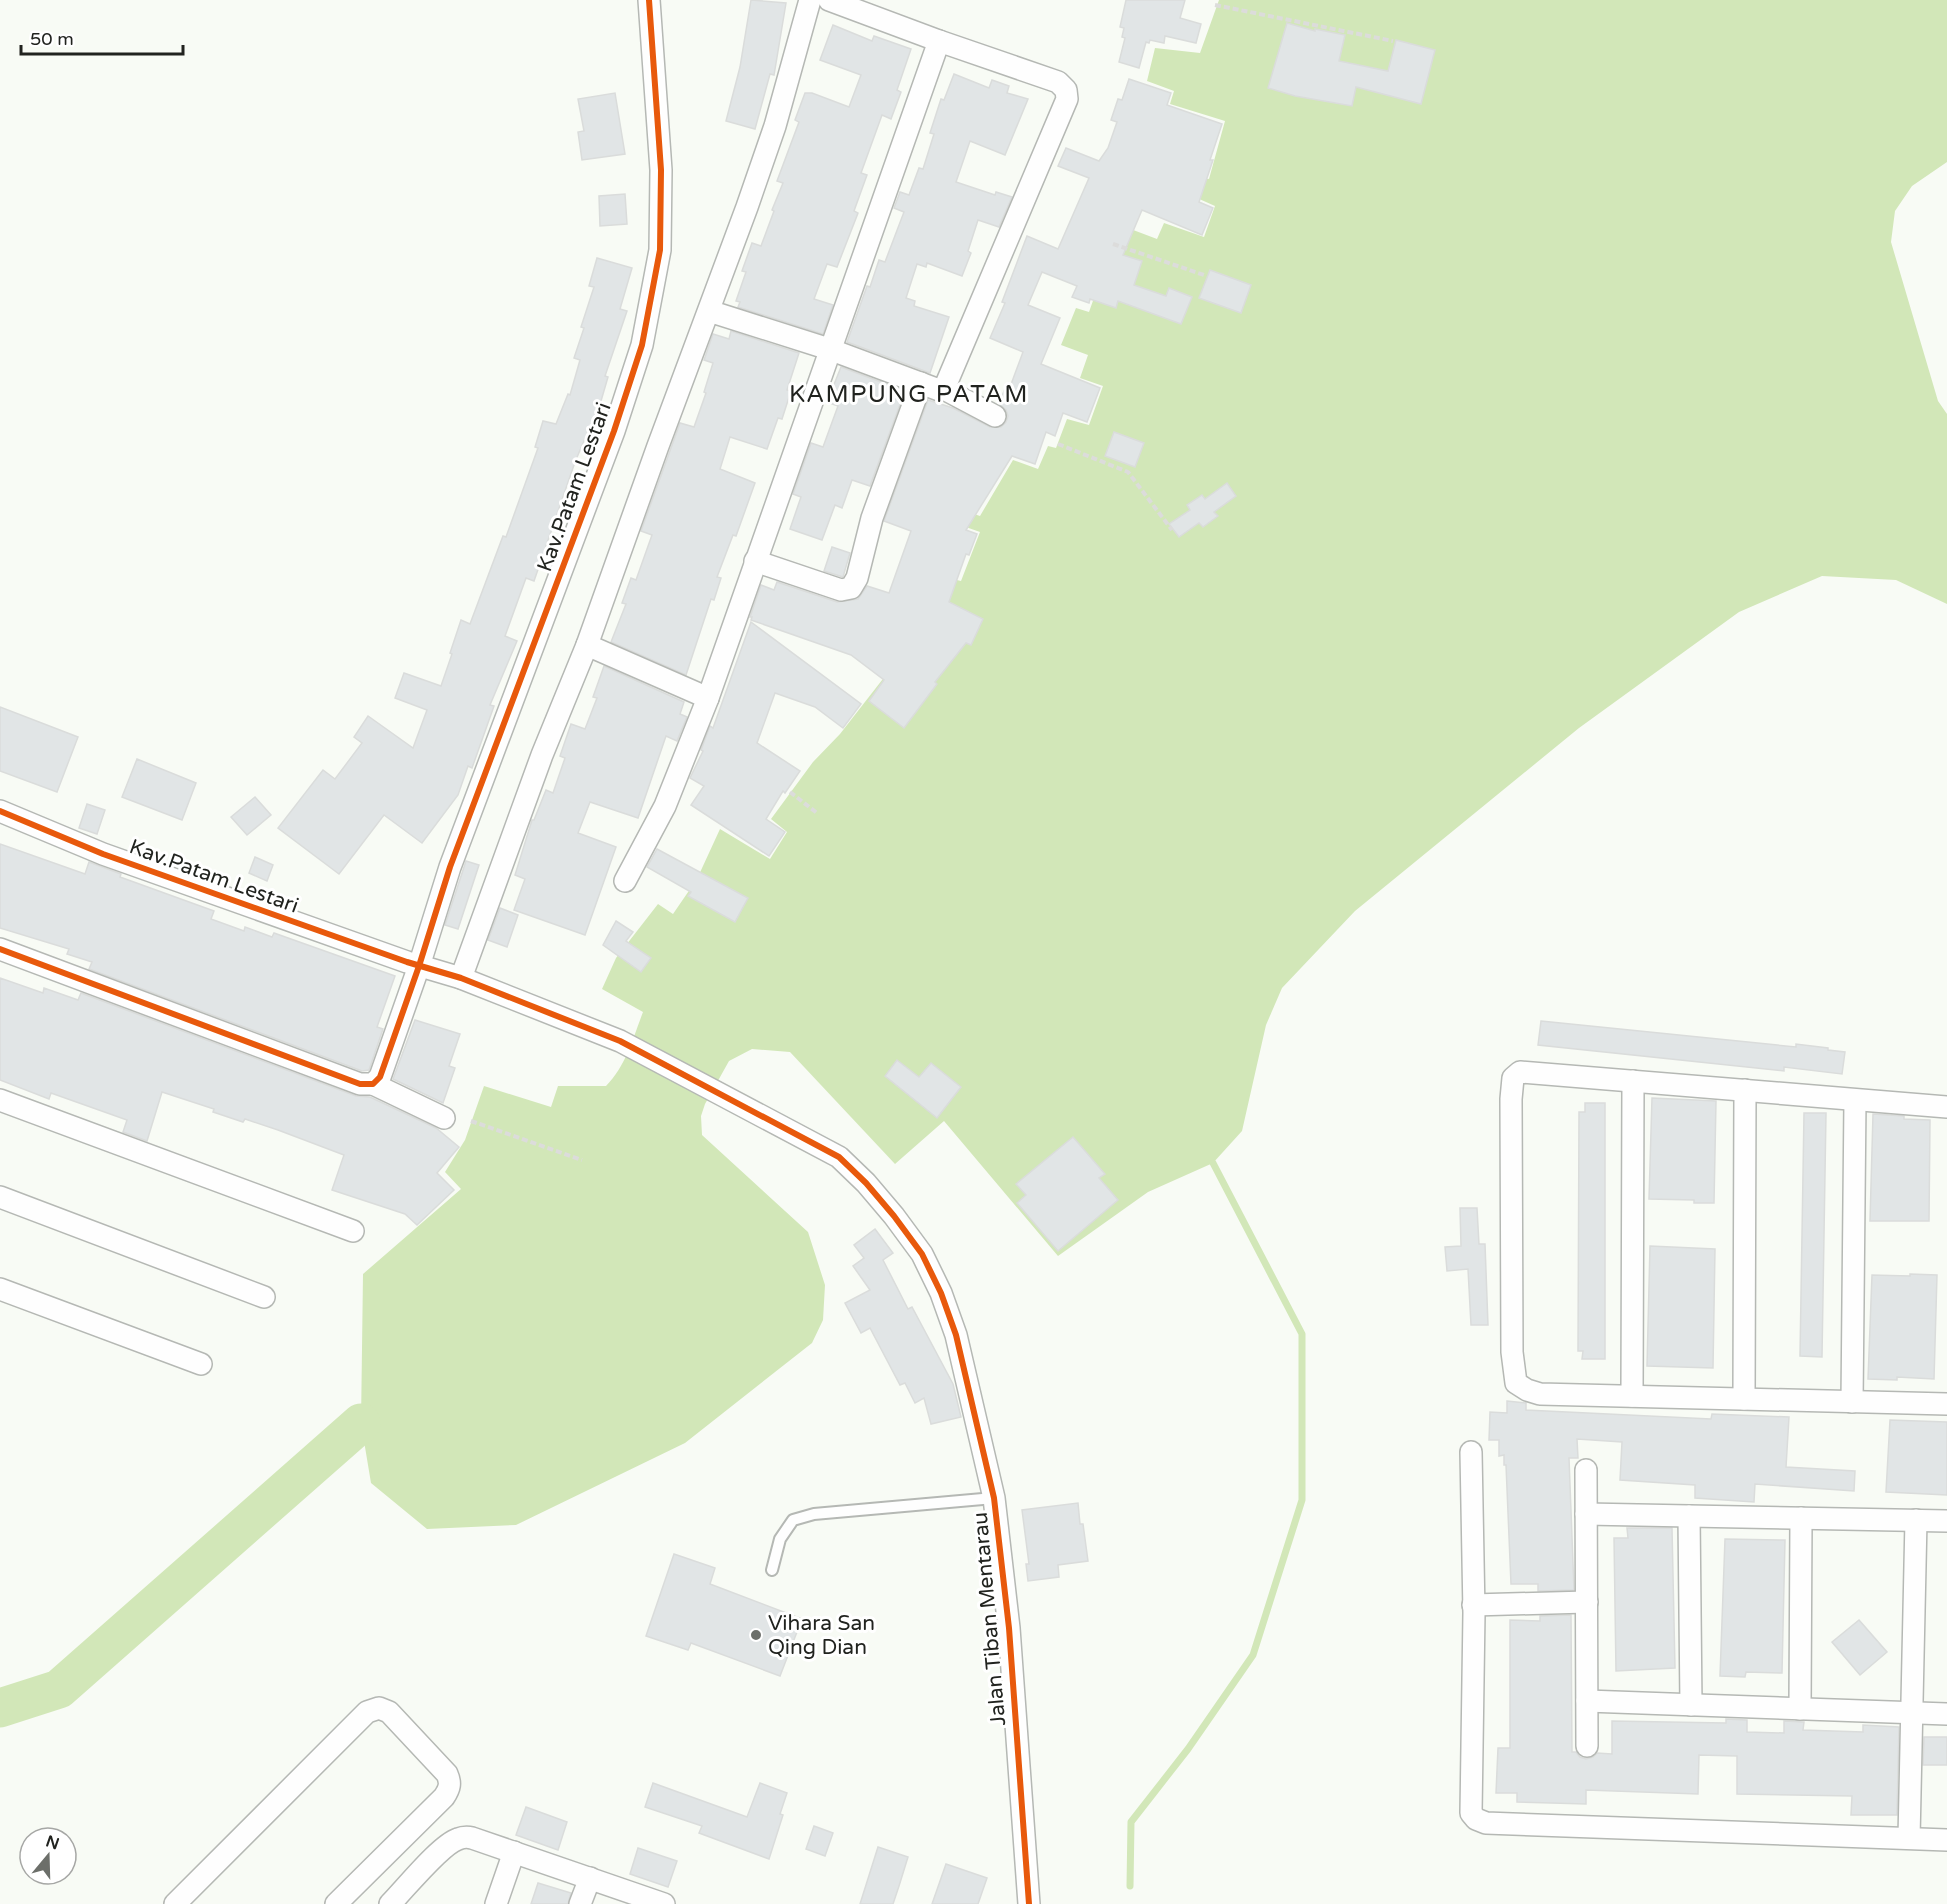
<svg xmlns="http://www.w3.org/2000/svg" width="1947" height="1904" viewBox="0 0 1947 1904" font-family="'Varela Round',sans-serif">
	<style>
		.water { fill: #d2e7b8 }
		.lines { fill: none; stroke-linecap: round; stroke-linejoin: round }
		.stream { stroke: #d2e7b8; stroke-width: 7 }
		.river { stroke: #d2e7b8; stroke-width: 39 }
		.building { fill: #e1e5e6; stroke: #dadcdb; stroke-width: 1.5 }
		.service-casing { stroke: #b5b8b4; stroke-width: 14 }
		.minor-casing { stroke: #b5b8b4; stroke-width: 24 }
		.path { stroke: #dcdcdb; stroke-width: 4; stroke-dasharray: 6 3; stroke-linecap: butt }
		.service { stroke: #fefefe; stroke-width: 10 }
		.minor { stroke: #fefefe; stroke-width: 21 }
		.cycleway-casing { stroke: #fff; stroke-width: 10 }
		.cycleway { stroke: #e8590c; stroke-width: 6 }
		.poi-dot { fill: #6c6f6a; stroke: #fff; stroke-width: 2 }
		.labels { text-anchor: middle; stroke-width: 6; stroke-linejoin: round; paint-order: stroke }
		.street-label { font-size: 21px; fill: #21231f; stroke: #fff }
		.poi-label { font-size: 21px; fill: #21231f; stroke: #fff; text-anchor: start }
		.quarter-label { font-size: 24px; letter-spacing: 1.5px; fill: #21231f; stroke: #fff }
	</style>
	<rect width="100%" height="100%" fill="#f8fbf5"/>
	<path class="water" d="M1219,0H1947V162L1912,186L1895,211L1891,242L1938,401L1947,414V604L1896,580L1822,576L1739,612L1579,728L1355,911L1282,988L1266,1025L1242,1131L1213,1163L1148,1192L1058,1256L944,1121L895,1164L790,1052L752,1049L729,1061L705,1104L701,1116L702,1135L808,1232L825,1285L823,1320L812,1343L685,1443L516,1525L427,1529L371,1483L361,1423L363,1274L461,1189L445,1172L465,1140L484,1086L551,1107L558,1086H606C626,1066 633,1038 643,1012L602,989L616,958L658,904L673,914L697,879L720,829L770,859L787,832L771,819L813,762L840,734L900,657L944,577L961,581L980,532L926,513L931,499L980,516L1013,460L1038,469L1048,446L1056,448L1067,419L1089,425L1103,386L1080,378L1088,355L1061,345L1076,308L1089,312L1120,225L1157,239L1164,223L1204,237L1215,206L1188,194L1193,176L1209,179L1225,121L1170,104L1174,91L1147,81L1155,48L1200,53Z"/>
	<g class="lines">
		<polyline class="stream" points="1130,1886 1131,1822 1188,1749 1253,1655 1302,1500 1302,1334 1213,1163"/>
		<polyline class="river" points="0,1708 59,1689 361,1423"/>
	</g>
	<g class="building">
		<polygon points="751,0 786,3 774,75 770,74 755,129 726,121 740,67"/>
		<polygon points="1126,0 1185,0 1180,18 1201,24 1196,43 1165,36 1164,43 1150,40 1149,43 1146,42 1139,68 1119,62 1125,38 1122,37 1124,28 1120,27"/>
		<polygon points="1287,23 1315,31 1315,29 1345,35 1339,61 1388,71 1396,40 1435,50 1421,104 1356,87 1352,106 1295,96 1268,88"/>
		<polygon points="833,25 872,41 874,36 911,49 897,90 901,92 891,119 882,115 861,173 867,175 854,211 858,213 837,267 827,264 814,299 833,305 823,334 738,307 740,302 736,301 746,272 742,271 752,243 761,246 774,211 772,210 783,183 777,181 799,122 795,120 805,93 812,93 849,107 861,75 820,60"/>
		<polygon points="954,74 989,88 992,80 1009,86 1007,93 1028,99 1005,155 970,141 956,182 995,195 996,192 1012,197 999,227 978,220 968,251 971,253 962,276 927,263 926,267 917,264 906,298 915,301 914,306 949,317 930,373 847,342 867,286 870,287 879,260 885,262 904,212 894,208 900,192 909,195 919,168 923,169 934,134 930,133 941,99 944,100"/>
		<polygon points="1129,79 1171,93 1167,105 1222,124 1210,160 1213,160 1199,202 1213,208 1202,235 1142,210 1123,255 1142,261 1134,285 1166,296 1169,288 1192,297 1181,324 1118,301 1116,308 1090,299 1089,303 1072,297 1077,286 1042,272 1028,305 1060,318 1041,364 1100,388 1087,422 1063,413 1055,436 1046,432 1035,464 1012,456 966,530 977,534 969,555 966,554 949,602 983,619 971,645 966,643 935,682 937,684 904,728 869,701 884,680 851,655 751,620 752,617 750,617 761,585 774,590 777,582 837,602 858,599 867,586 889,593 911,531 884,521 928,400 953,408 990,427 1001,427 1006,422 1008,416 1006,410 999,404 1006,386 1010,387 1023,352 990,338 1005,303 1002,302 1027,236 1058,249 1089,178 1058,166 1066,148 1099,161 1108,148 1117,122 1111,120 1118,99 1122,100"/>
		<polygon points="615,93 625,154 582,160 578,132 584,131 578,99"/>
		<polygon points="625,194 627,224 600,226 599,196"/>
		<polygon points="597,258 632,268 620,309 627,311 605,376 608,377 601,401 575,462 534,581 526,578 505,636 517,641 490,705 494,706 472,768 468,766 458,795 422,843 384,815 339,874 278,828 323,770 335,779 362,743 354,737 368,716 413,748 427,710 395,698 404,673 441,686 452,654 450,653 461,620 470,624 503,536 506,537 538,448 535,447 543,421 556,424 568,394 570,395 580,360 574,358 584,328 581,327 594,287 589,286"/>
		<polygon points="1210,270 1251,285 1241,313 1199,298"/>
		<polygon points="731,331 799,353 787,390 791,391 782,419 778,418 767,449 730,437 720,469 755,483 736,536 733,535 717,577 721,578 714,600 711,599 686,675 611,642 626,604 622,603 631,578 636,580 652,535 641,531 680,423 694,427 706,393 704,392 713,363 704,360 713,334 729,339"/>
		<polygon points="841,367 905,391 870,486 852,480 842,508 835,505 822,540 790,529 801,497 793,494 811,443 823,447 838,406 827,402"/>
		<polygon points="1114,432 1144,443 1135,467 1105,456"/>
		<polygon points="1227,483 1236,496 1214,512 1218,516 1203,527 1199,523 1179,537 1169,524 1190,510 1187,505 1202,495 1205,499"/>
		<polygon points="832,547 850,553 843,577 824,571"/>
		<polygon points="751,622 861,704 843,728 815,707 775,693 757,743 800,771 785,793 783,791 766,819 785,832 769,856 691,805 704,786 690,778 703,751 701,750 710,726 713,728"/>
		<polygon points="604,666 684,702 680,714 687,717 677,741 666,736 638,818 590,802 578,833 616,847 585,935 514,910 525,879 515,875 532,820 534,820 546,790 553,793 565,758 560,756 571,724 585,729 597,698 593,697"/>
		<polygon points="0,707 78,737 57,792 0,771"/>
		<polygon points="137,759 196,783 182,820 122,797"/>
		<polygon points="255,797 271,815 247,835 231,817"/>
		<polygon points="87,804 105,810 97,834 79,828"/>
		<polygon points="0,844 85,874 89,862 121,874 120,877 214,911 211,919 244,931 245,927 272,937 274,933 395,976 377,1027 383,1029 369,1070 362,1071 89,969 92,962 67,954 69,949 0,928"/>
		<polygon points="657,849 748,898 735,922 688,896 691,892 647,867"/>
		<polygon points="255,857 273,865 267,881 249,873"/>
		<polygon points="466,861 479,865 458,929 445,925"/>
		<polygon points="500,908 518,915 507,947 488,940"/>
		<polygon points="616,921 633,932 626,941 651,958 641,972 603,945"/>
		<polygon points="0,978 43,993 44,988 78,1000 81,993 356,1096 370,1097 436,1128 459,1147 437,1173 454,1190 417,1225 405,1214 332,1190 344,1155 278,1130 245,1119 243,1122 213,1112 214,1109 162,1092 147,1141 123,1132 127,1120 51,1093 49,1099 0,1080"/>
		<polygon points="415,1020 460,1034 449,1066 455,1068 443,1103 393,1079"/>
		<polygon points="1541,1021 1796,1047 1796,1044 1828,1048 1828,1050 1845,1052 1842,1074 1784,1067 1784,1071 1538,1045"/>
		<polygon points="897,1060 919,1077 931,1063 961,1087 937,1118 885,1076"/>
		<polygon points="1652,1098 1716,1101 1714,1203 1694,1203 1694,1200 1649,1199"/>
		<polygon points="1585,1103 1605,1103 1605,1359 1582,1359 1583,1351 1578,1351 1579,1112 1585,1112"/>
		<polygon points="1804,1113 1826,1113 1822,1357 1800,1356"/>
		<polygon points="1873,1114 1904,1116 1904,1119 1930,1120 1929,1221 1870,1221"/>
		<polygon points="1073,1137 1105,1174 1099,1178 1118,1200 1058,1251 1017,1203 1026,1195 1016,1184"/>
		<polygon points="1460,1208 1477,1208 1479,1244 1485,1244 1488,1325 1471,1325 1468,1269 1447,1271 1445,1247 1461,1246"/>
		<polygon points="875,1229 893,1253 883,1260 908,1309 912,1307 953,1384 961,1417 931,1424 924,1398 915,1403 905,1383 900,1385 870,1328 861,1333 845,1303 870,1290 853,1266 864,1258 854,1245"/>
		<polygon points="1650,1246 1715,1249 1713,1368 1647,1366"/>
		<polygon points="1910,1274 1937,1275 1934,1379 1897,1377 1897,1380 1868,1379 1872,1275 1910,1276"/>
		<polygon points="1507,1401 1526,1403 1526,1410 1711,1419 1712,1414 1789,1417 1786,1467 1855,1471 1854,1491 1755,1484 1754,1502 1695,1498 1695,1485 1620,1480 1622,1442 1577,1439 1578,1458 1569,1458 1574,1590 1538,1591 1538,1584 1511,1584 1506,1465 1504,1465 1504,1455 1499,1456 1499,1440 1489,1440 1490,1412 1507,1413"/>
		<polygon points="1890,1420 1947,1422 1947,1495 1886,1492"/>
		<polygon points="1078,1503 1080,1524 1083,1524 1088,1561 1058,1565 1059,1577 1028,1581 1026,1564 1029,1564 1022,1510"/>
		<polygon points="1627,1528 1672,1528 1675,1668 1616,1671 1614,1538 1628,1538"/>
		<polygon points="1725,1539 1785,1540 1782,1673 1746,1672 1745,1677 1720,1676"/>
		<polygon points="674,1554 715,1568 710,1584 802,1619 780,1676 691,1643 688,1650 646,1636"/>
		<polygon points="1571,1615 1572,1752 1576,1752 1580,1757 1586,1759 1593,1757 1597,1753 1612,1754 1612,1721 1726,1723 1726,1719 1747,1720 1747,1732 1784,1733 1784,1721 1804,1722 1803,1730 1863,1732 1863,1725 1899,1727 1897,1815 1851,1815 1852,1796 1737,1794 1737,1756 1699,1755 1698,1794 1586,1790 1586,1804 1517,1802 1517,1793 1496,1793 1498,1748 1510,1748 1510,1620 1540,1621 1540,1616"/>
		<polygon points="1859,1620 1887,1652 1860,1675 1832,1642"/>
		<polygon points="1924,1737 1947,1737 1947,1765 1923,1765"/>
		<polygon points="653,1783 747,1817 760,1783 787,1793 780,1814 783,1815 769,1859 699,1833 702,1826 645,1807"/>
		<polygon points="526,1807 567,1822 558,1850 516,1835"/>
		<polygon points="814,1826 833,1833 825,1856 806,1849"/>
		<polygon points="878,1847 908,1857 899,1886 893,1904 860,1904"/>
		<polygon points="638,1848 677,1861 668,1887 630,1874"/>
		<polygon points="946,1864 987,1878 978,1904 932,1904"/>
		<polygon points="538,1883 571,1893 568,1904 531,1904"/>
	</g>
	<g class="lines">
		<g class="service-casing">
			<polyline id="service" points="772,1570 780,1539 793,1520 814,1514 994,1498"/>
		</g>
		<g class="minor-casing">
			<g id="minor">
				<polyline points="709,311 829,349 939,390 944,389 1067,99 1066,90 1058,82 939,41 829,0"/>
				<polyline points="944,389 995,416"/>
				<polyline points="755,561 841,590 851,588 857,578 872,518 921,383"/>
				<polyline points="587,645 708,698"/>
				<polyline points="0,811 103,854 407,962 461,978 620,1041 839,1157 866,1183 894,1216 922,1254 941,1293 956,1335 994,1498 1009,1628 1029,1904"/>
				<polyline points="625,881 665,806 708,698 939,41"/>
				<polyline points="0,949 360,1084 373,1084 380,1077 419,966 450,867 614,431 642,345 660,250 661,170 649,0"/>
				<polyline points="461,978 542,755 587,645 658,446 747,207 775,126 810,0"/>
				<polyline points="373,1084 444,1118"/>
				<polyline points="0,1100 353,1231"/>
				<polyline points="1947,1107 1520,1072 1513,1078 1511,1099 1512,1352 1516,1383 1527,1390 1540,1394 1947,1404"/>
				<polyline points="0,1197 264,1297"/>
				<polyline points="0,1289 201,1364"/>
				<polyline points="1632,1396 1633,1081"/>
				<polyline points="1744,1399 1745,1090"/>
				<polyline points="1852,1402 1855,1100"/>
				<polyline points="1471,1452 1474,1613 1471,1813 1476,1819 1486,1823 1947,1840"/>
				<polyline points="1586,1470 1587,1746"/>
				<polyline points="1586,1514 1947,1521"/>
				<polyline points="1689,1516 1691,1705"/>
				<polyline points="1473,1605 1587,1602"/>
				<polyline points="1587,1701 1947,1714"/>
				<polyline points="1800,1709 1801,1518"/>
				<polyline points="1909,1838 1916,1520"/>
				<path d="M175,1904L367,1712L379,1708L389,1712L447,1774C451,1783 450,1788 444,1797L336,1904"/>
				<path d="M390,1904C405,1889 440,1845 458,1839C463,1837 468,1837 472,1838L664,1904"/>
				<polyline points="496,1904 514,1852"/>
				<polyline points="580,1904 590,1878"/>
			</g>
		</g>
		<g class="path">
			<polyline points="1215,5 1393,41"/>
			<polyline points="1113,244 1204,275"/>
			<polyline points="1058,444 1128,472 1172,530"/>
			<polyline points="790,792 817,813"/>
			<polyline points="471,1121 582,1160"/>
		</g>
		<use href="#service" class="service"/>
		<use href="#minor" class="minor"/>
		<g class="cycleway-casing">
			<g id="cycleway">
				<polyline points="0,811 103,854 407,962 461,978 620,1041 839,1157 866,1183 894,1216 922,1254 941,1293 956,1335 994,1498 1009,1628 1029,1904"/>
				<polyline points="0,949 360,1084 373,1084 380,1077 419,966 450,867 614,431 642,345 660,250 661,170 649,0"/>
			</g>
		</g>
		<use href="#cycleway" class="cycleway"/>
	</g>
	<circle class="poi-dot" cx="756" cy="1635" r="6"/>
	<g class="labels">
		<g class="street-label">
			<text transform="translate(574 487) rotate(-70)" y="7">Kav.Patam Lestari</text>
			<text transform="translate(214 876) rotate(20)" y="7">Kav.Patam Lestari</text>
			<text transform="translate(989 1619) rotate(-95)" y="7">Jalan Tiban Mentarau</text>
		</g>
		<g class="poi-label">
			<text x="768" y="1630">Vihara San<tspan x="768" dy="24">Qing Dian</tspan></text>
		</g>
		<g class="quarter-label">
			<text x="909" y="402">KAMPUNG PATAM</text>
		</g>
	</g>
	<g transform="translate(48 1856) rotate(19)"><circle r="28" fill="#ffffff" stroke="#a6a7a5" stroke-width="1.5"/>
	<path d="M0-4.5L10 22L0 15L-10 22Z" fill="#6c6f6a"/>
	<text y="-9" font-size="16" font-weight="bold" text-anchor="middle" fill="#21231f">N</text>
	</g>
	<path d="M21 45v9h162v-9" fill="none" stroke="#21231f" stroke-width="3"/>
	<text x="30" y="45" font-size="18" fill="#21231f" stroke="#ffffff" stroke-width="4.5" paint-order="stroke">50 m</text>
</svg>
